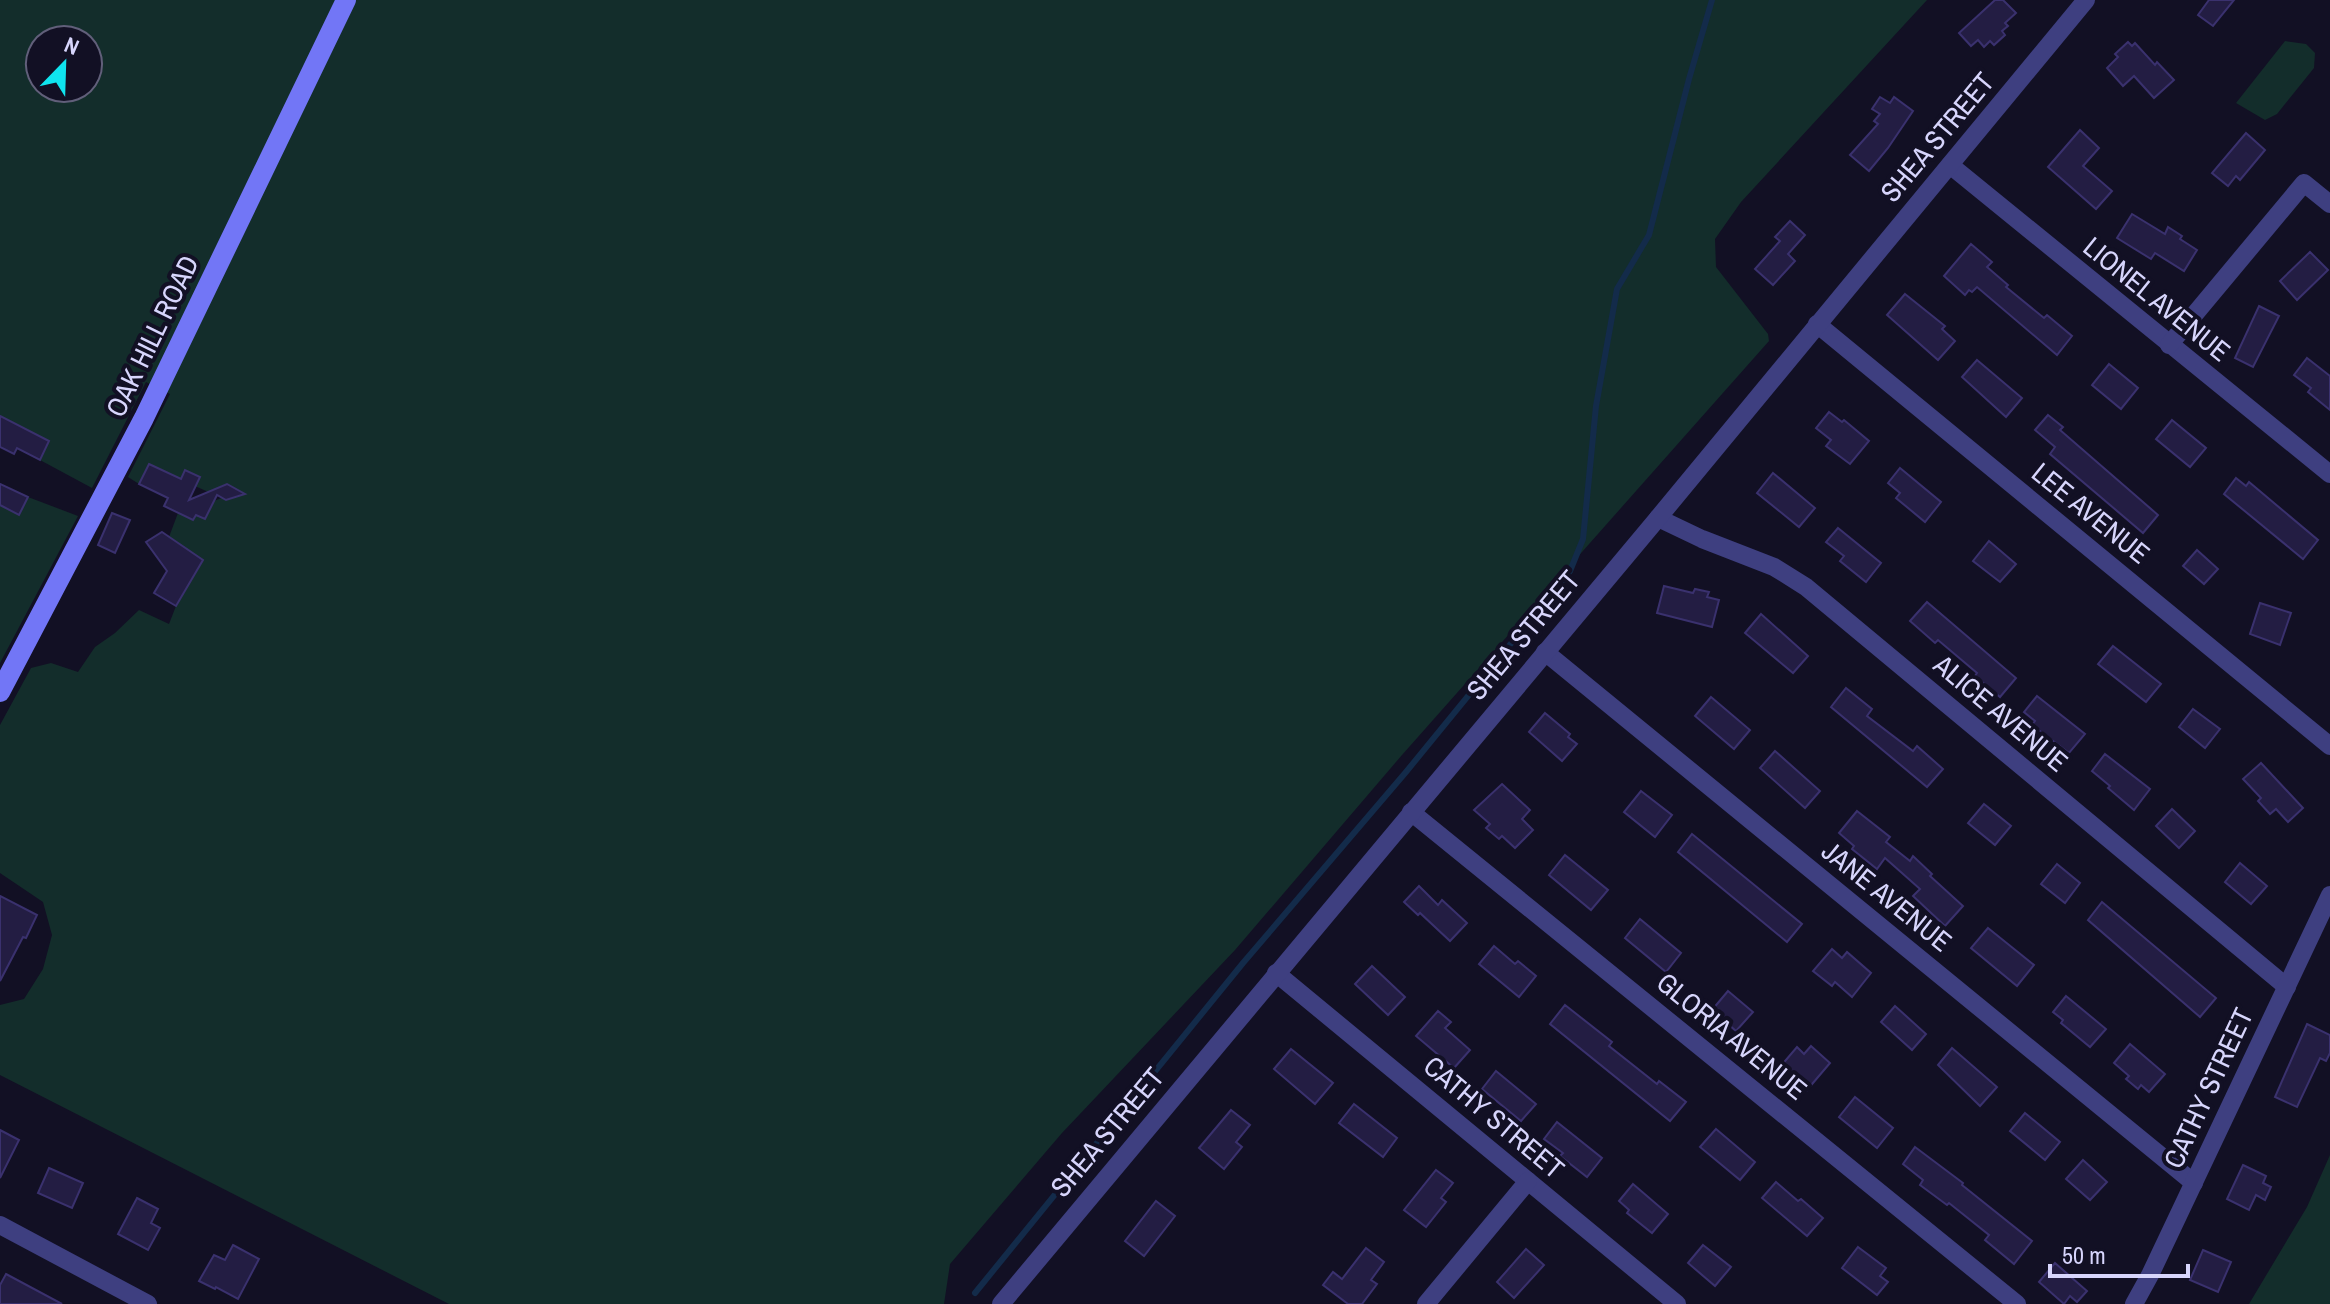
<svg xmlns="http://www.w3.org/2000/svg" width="2330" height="1304" viewBox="0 0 2330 1304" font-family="'Archivo Narrow',sans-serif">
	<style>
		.green { fill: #132d2b; fill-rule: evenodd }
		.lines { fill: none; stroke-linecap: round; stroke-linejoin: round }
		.stream { stroke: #132b4a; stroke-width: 6 }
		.building { fill: #231d43; stroke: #3a316e; stroke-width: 2 }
		.street { stroke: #3e3f80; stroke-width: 18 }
		.secondary { stroke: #7276f6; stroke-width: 20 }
		.labels { text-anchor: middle; stroke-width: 8; stroke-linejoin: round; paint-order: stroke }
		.street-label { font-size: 28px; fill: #d7d5fc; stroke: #121024 }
	</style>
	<rect width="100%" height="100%" fill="#121024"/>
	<g class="green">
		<path d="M0,0H1927L1741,202L1715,239L1716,267L1768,334L1769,341L1402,755L1235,950L1062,1133L950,1264L944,1304H449L0,1075V1005L24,999L43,969L52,935L43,902L0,873V725L31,668L51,663L78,672L95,647L115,633L139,610L169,624L176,606L203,561L181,545L177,548L169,537L178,513L193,520L196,515L204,519L214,501L236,492L233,487L227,484L221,486L218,492L213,494L195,486L199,477L186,470L181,479L149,464L139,484L128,477L170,394L146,382L92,488L40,460L49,441L0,416ZM40,40H88V88H40Z"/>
		<polygon points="2285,41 2306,44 2315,53 2314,68 2277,114 2265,120 2236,103"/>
		<polygon points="28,497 78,516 0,663 0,505 19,514"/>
		<polygon points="2330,1155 2330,1304 2249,1304 2307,1207"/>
	</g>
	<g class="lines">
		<polyline class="stream" points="975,1293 1243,963 1406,772 1570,571 1583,539 1596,406 1617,289 1649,235 1689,79 1712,0"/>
	</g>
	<g class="building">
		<polygon points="1995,0 2003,0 2016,13 2005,23 2008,26 2002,31 2005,35 1994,45 1990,41 1984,47 1978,40 1971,46 1959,33"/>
		<polygon points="2209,0 2234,0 2213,26 2198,15"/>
		<polygon points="2128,42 2132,46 2135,43 2155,65 2157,62 2174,80 2154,98 2134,76 2123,86 2107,68 2118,57 2115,54"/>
		<polygon points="1880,97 1890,103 1894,97 1913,111 1888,148 1869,171 1850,155 1878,124 1874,121 1880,114 1872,109"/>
		<polygon points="2080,130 2099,148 2083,166 2112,191 2096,209 2048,167"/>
		<polygon points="2246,133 2265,150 2240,180 2236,176 2228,186 2212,173"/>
		<polygon points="2132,214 2165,234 2168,227 2182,236 2180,239 2197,250 2184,271 2155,253 2151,259 2117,238"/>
		<polygon points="1790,221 1805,235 1788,254 1795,261 1773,285 1755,269 1780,241 1775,237"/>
		<polygon points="1971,244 1992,262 1987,267 2008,285 2006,287 2044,318 2047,315 2072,336 2057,355 1977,287 1972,292 1969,290 1965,295 1944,276"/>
		<polygon points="2310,252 2328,270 2297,300 2280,281"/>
		<polygon points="1905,294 1945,326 1942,329 1955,341 1938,360 1887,315"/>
		<polygon points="2259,306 2279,316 2253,367 2235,358"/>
		<polygon points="2307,358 2330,376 2330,410 2308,392 2311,388 2294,375"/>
		<polygon points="1977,360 2022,398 2006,417 1962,377"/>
		<polygon points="2109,364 2138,388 2121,409 2092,385"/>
		<polygon points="1829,412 1842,422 1844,420 1869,441 1850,464 1826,446 1831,440 1816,428"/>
		<polygon points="2048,415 2063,427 2060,430 2158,515 2143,533 2050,454 2055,447 2035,430"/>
		<polygon points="0,416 49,441 40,460 17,448 14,454 0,447"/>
		<polygon points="2172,420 2206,448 2190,467 2156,439"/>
		<polygon points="149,464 181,479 185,470 200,477 189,500 227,484 245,494 226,500 217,495 205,519 196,515 193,520 164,506 168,498 139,484"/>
		<polygon points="1900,468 1941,502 1925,522 1896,498 1900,493 1888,483"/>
		<polygon points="1773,473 1815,508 1799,527 1757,493"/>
		<polygon points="2236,478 2246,486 2249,482 2318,540 2303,559 2224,494"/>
		<polygon points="0,484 28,497 19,515 0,505"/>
		<polygon points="112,513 130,520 115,553 98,545"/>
		<polygon points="1838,528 1881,563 1866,582 1840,561 1844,556 1826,542"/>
		<polygon points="162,532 203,560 176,606 154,593 167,571 146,542"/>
		<polygon points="1989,541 2016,564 2000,582 1973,561"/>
		<polygon points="2197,550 2218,569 2204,584 2183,566"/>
		<polygon points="1664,586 1693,593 1695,589 1709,592 1707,597 1719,600 1712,627 1657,613"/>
		<polygon points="1927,602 2016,678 2000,697 1975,676 1977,673 1938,640 1935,643 1910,621"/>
		<polygon points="2260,603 2291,613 2280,645 2250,634"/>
		<polygon points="1761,614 1808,656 1793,673 1745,633"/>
		<polygon points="2113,646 2161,684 2146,702 2098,664"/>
		<polygon points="1846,688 1872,709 1867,716 1913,751 1917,746 1943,769 1927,787 1831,707"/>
		<polygon points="2037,696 2085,734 2069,753 2032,725 2035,721 2024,712"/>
		<polygon points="1711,697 1750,730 1734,749 1695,716"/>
		<polygon points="2193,709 2220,729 2205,748 2179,727"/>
		<polygon points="1545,713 1570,734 1568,737 1577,744 1562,761 1529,732"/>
		<polygon points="1775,751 1820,791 1805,808 1760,768"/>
		<polygon points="2105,754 2150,789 2134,810 2108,788 2110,786 2092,771"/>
		<polygon points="2261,763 2303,808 2288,822 2276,809 2270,814 2258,801 2261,798 2243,779"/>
		<polygon points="1502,784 1530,810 1522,819 1533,830 1515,848 1502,836 1499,839 1486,828 1490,824 1474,810"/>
		<polygon points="1641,791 1672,815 1655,837 1624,812"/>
		<polygon points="1984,804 2011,826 1995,845 1968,823"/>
		<polygon points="2172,809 2195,831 2179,848 2156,826"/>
		<polygon points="1857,811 1890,837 1886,842 1910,861 1913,856 1932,874 1930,876 1963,906 1945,926 1913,896 1920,889 1885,858 1877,869 1852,849 1854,846 1839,833"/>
		<polygon points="1692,834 1802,924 1787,942 1678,852"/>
		<polygon points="1565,855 1608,890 1591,910 1549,875"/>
		<polygon points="2240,863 2267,886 2251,904 2225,882"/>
		<polygon points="2057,864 2080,883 2065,903 2041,884"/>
		<polygon points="1419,886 1438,905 1442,900 1467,923 1450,941 1420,913 1418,915 1404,902"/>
		<polygon points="0,896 37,915 26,938 23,937 0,981"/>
		<polygon points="2102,902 2216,998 2200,1017 2088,920"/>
		<polygon points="1640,919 1681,953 1666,972 1625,938"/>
		<polygon points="1988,928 2034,965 2017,986 1971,948"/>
		<polygon points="1494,946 1515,964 1518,961 1536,976 1519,997 1479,964"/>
		<polygon points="1832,949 1842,958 1847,952 1871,973 1852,997 1835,982 1832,986 1813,971"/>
		<polygon points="1372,966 1405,997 1388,1015 1355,984"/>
		<polygon points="1728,991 1753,1012 1736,1031 1712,1010"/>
		<polygon points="2066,996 2106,1029 2090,1047 2061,1023 2063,1020 2053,1012"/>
		<polygon points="1565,1005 1612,1042 1609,1046 1657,1084 1659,1081 1686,1102 1670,1121 1550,1024"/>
		<polygon points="1895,1006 1926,1034 1912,1050 1881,1022"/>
		<polygon points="1438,1011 1451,1022 1445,1028 1470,1050 1454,1068 1416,1036"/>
		<polygon points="2307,1024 2330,1035 2330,1053 2326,1061 2320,1058 2297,1107 2275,1097"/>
		<polygon points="2130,1044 2165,1074 2149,1092 2141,1085 2138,1089 2126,1079 2129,1076 2114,1063"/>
		<polygon points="1811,1046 1830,1063 1807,1090 1780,1067 1797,1047 1804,1054"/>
		<polygon points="1952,1048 1997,1087 1980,1106 1938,1065"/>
		<polygon points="1291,1049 1333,1083 1315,1104 1274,1069"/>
		<polygon points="1496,1071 1536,1104 1521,1121 1482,1089"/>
		<polygon points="1855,1097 1893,1128 1877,1148 1839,1117"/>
		<polygon points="1354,1104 1397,1138 1383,1157 1339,1123"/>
		<polygon points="1231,1110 1250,1125 1236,1142 1242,1147 1224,1169 1199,1148"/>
		<polygon points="2025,1113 2060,1142 2045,1160 2010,1131"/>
		<polygon points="1557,1122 1602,1158 1587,1177 1560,1156 1563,1153 1544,1139"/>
		<polygon points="1716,1129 1755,1162 1740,1180 1700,1147"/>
		<polygon points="0,1130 19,1140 0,1178"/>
		<polygon points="1915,1147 1963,1183 1962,1185 2032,1241 2014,1264 1985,1240 1989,1235 1949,1203 1947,1205 1920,1185 1923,1180 1903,1164"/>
		<polygon points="2083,1160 2107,1182 2090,1200 2066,1179"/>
		<polygon points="2243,1165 2266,1176 2263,1183 2271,1187 2265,1200 2256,1195 2249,1210 2227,1199"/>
		<polygon points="49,1168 83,1183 72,1208 38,1193"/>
		<polygon points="1436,1170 1453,1183 1441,1198 1446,1202 1426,1227 1404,1210"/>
		<polygon points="1776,1182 1798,1201 1801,1199 1823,1218 1807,1236 1762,1198"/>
		<polygon points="1633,1184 1668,1214 1652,1233 1627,1213 1629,1210 1619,1201"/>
		<polygon points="137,1198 158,1209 151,1223 160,1228 148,1250 118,1234"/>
		<polygon points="1156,1201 1175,1216 1144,1256 1125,1241"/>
		<polygon points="233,1245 259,1259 238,1299 216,1287 215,1289 199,1281 214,1255 225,1260"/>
		<polygon points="1703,1245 1731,1267 1715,1286 1688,1263"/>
		<polygon points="1858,1247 1886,1268 1880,1276 1888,1282 1877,1295 1842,1268"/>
		<polygon points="1366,1248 1384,1262 1371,1280 1377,1284 1362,1304 1348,1304 1323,1285 1333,1272 1342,1279"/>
		<polygon points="1526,1249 1544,1265 1514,1298 1497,1282"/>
		<polygon points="2203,1250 2231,1262 2218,1292 2190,1280"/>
		<polygon points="2055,1263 2087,1291 2077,1302 2070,1296 2064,1304 2039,1282"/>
		<polygon points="6,1274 62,1304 0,1304 0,1285"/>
	</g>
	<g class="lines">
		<g class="street">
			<polyline points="1950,165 2330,474"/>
			<polyline points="1817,324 2330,746"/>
			<polyline points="2169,345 2304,183 2330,204"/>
			<polyline points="1658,518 1702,539 1774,567 1806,587 2287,987"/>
			<polyline points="1545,652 2194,1183"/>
			<polyline points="1411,812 2017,1304"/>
			<polyline points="1276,973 1677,1304"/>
			<polyline points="0,1225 148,1304"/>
			<polyline points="1001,1304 1658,518 2086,0"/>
			<polyline points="1426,1304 1528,1181"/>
			<polyline points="2134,1304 2150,1275 2330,895"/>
		</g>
		<polyline class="secondary" points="0,692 144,418 346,0"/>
	</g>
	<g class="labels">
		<g class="street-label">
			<text transform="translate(1937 137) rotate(-50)" y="10">SHEA STREET</text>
			<text transform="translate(2157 299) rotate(39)" y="10">LIONEL AVENUE</text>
			<text transform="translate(152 336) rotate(-64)" y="10">OAK HILL ROAD</text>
			<text transform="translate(2091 513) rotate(39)" y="10">LEE AVENUE</text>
			<text transform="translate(1523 635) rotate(-50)" y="10">SHEA STREET</text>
			<text transform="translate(2001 713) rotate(40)" y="10">ALICE AVENUE</text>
			<text transform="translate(1887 896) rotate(39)" y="10">JANE AVENUE</text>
			<text transform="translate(1732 1036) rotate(39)" y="10">GLORIA AVENUE</text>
			<text transform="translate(2208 1088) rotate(-65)" y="10">CATHY STREET</text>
			<text transform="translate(1494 1117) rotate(40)" y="10">CATHY STREET</text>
			<text transform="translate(1107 1132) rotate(-50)" y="10">SHEA STREET</text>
		</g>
	</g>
	<g transform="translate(64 64) rotate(23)"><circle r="38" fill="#121024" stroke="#615f7a" stroke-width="2"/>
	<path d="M0-6L14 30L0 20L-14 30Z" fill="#0fe4ef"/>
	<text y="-12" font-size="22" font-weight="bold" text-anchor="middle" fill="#d7d5fc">N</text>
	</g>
	<path d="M2050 1264v12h138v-12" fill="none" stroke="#d7d5fc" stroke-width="4"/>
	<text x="2062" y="1264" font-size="24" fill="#d7d5fc" stroke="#121024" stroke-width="6" paint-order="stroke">50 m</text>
</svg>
